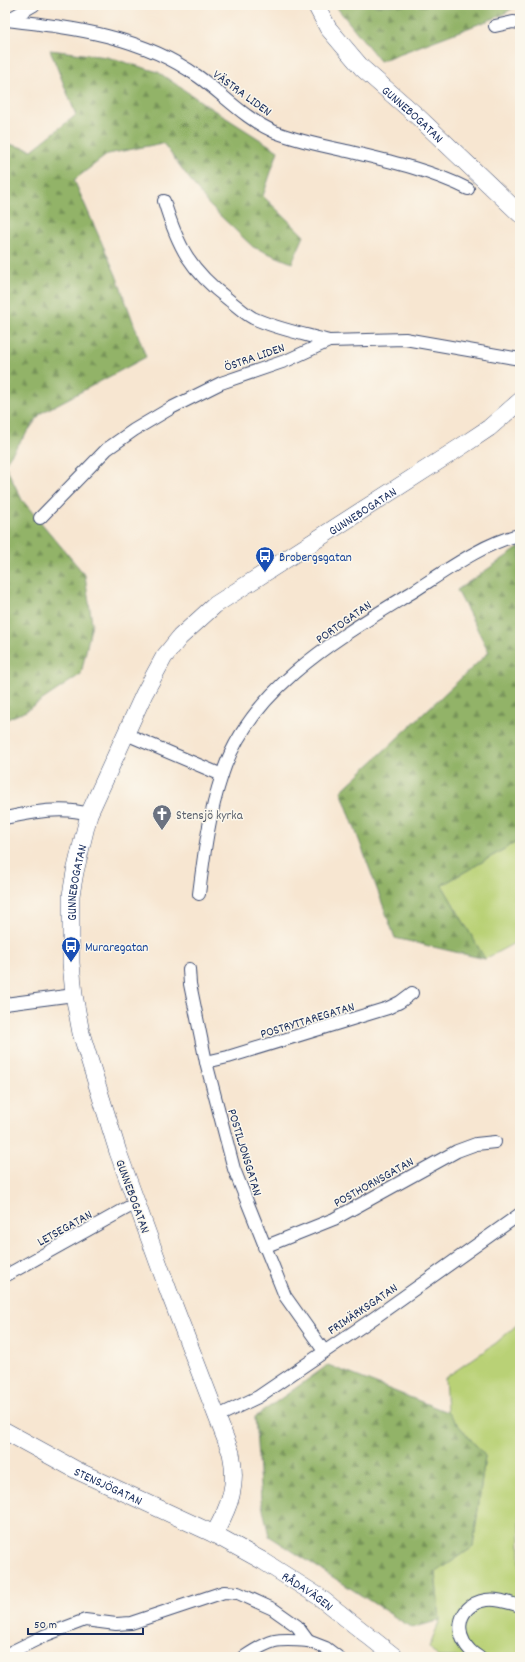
<svg xmlns="http://www.w3.org/2000/svg" width="525" height="1662" viewBox="0 0 525 1662" font-family="Dekko,sans-serif">
	<style>
		.green { fill: #b9d176; stroke: #6a806a }
		.forest { fill: url(#forest-firs); stroke: #567162 }
		.lines { fill: none; stroke-linecap: round; stroke-linejoin: round }
		.street-casing { stroke: #3c4a6f; stroke-width: 14 }
		.secondary-casing { stroke: #3c4a6f; stroke-width: 18 }
		.street { stroke: #fff; stroke-width: 12 }
		.secondary { stroke: #fff; stroke-width: 17 }
		.labels { text-anchor: middle; stroke-width: 3; stroke-linejoin: round; paint-order: stroke }
		.street-label { font-size: 13px; fill: #1b2f5e; stroke: #fbf7ec }
		.transit-label { font-size: 13px; fill: #164399; stroke: #fbf7ec; text-anchor: start }
		.worship-label { font-size: 13px; fill: #5b616d; stroke: #fbf7ec; text-anchor: start }
	</style>
	<defs>
		<pattern id="forest-firs" width="22" height="20" patternUnits="userSpaceOnUse"><rect width="22" height="20" fill="#92b367"/><path d="M5 1l3.5 6h-7zM16 11l3.5 6h-7z" fill="#769258"/></pattern>
	</defs>
	<rect width="100%" height="100%" fill="#fbf7ec"/>
	<filter id="ink" filterUnits="userSpaceOnUse"><feTurbulence type="fractalNoise" baseFrequency=".025" numOctaves="2"/><feDisplacementMap in="SourceGraphic" scale="8" xChannelSelector="R" yChannelSelector="G"/><feConvolveMatrix kernelMatrix="1 2 1 2 8 2 1 2 1" color-interpolation-filters="sRGB"/></filter>
	<filter id="wash" filterUnits="userSpaceOnUse"><feTurbulence type="fractalNoise" baseFrequency=".012" numOctaves="4" result="noise"/><feDisplacementMap in="SourceGraphic" scale="16" xChannelSelector="R" yChannelSelector="G"/><feGaussianBlur stdDeviation="0.9" result="paint"/><feColorMatrix in="noise" values="0 0 0 0 0 0 0 0 0 0 0 0 0 0 0 0 0 1.4 0 .05"/><feComposite in="paint" operator="in"/></filter>
	<g filter="url(#wash)">
		<rect width="100%" height="100%" fill="#f7e6d1"/>
		<g class="green">
			<polygon points="520,840 520,940 485,959 442,885"/>
			<polygon points="520,1322 520,1657 438,1657 429,1647 440,1620 435,1573 473,1547 485,1456 447,1412 445,1378 496,1343"/>
		</g>
		<g class="forest">
			<polygon points="337,5 518,5 500,16 380,61 338,9"/>
			<polygon points="50,50 107,57 158,72 209,107 278,151 263,196 304,236 292,263 253,247 208,204 163,143 108,154 74,180 116,275 146,357 41,413 5,463 5,143 32,150 76,115"/>
			<polygon points="5,465 22,500 85,575 92,623 81,674 26,711 5,720"/>
			<polygon points="520,547 520,840 442,885 485,959 395,938 341,791 489,652 457,590"/>
			<polygon points="328,1365 447,1412 485,1456 473,1547 435,1573 440,1620 412,1628 269,1536 261,1500 255,1417"/>
		</g>
	</g>
	<g filter="url(#ink)">
		<g class="lines">
			<g class="street-casing">
				<g id="street">
					<path d="M5,18L7,20C75,28 142,36 199,77C224,95 245,119 275,132C298,141 323,146 347,151C389,161 430,170 468,189"/>
					<polyline points="6,21 34,5"/>
					<polyline points="495,26 513,22 520,23"/>
					<path d="M164,201C178,247 190,270 229,300C237,306 245,314 253,318C277,329 304,334 329,341"/>
					<polyline points="40,518 107,449 134,430 171,408 221,383 288,360 329,341 405,339 520,359"/>
					<polyline points="126,734 222,775"/>
					<path d="M5,818C33,812 62,806 89,814"/>
					<path d="M199,894C204,854 209,814 222,775C250,688 338,638 411,593C441,574 486,541 520,535"/>
					<polyline points="189,969 190,984 206,1062 234,1169 285,1296 324,1351"/>
					<polyline points="5,1004 74,995"/>
					<polyline points="206,1062 228,1057 388,1008 400,1002 412,993"/>
					<polyline points="264,1247 334,1219 457,1151 476,1144 495,1142"/>
					<polyline points="5,1276 136,1203"/>
					<polyline points="216,1417 258,1397 374,1318 520,1214"/>
					<polyline points="308,1641 326,1648 338,1657"/>
					<path d="M5,1655L46,1635L85,1620L116,1624L131,1623L224,1592L238,1593L273,1609L297,1626L308,1641C276,1638 271,1639 244,1657"/>
					<path d="M479,1657C452,1642 454,1605 486,1600C498,1598 509,1603 520,1606"/>
				</g>
			</g>
			<g class="secondary-casing">
				<g id="secondary">
					<path id="s1" d="M316,5L328,28L362,68L417,116L520,214"/>
					<path id="s2" d="M5,1431L78,1471L214,1534L263,1561L318,1596L395,1657"/>
					<path id="s3" d="M214,1534C230,1506 238,1485 231,1453L170,1295L118,1152L81,1033L74,995L71,963V895L75,872L89,814L144,694L164,657L180,637L215,605L462,446L489,428L520,401"/>
				</g>
			</g>
			<use href="#street" class="street"/>
			<use href="#secondary" class="secondary"/>
		</g>
	</g>
	<defs>
		<g id="bus-pin" transform="scale(1)"><path d="M0 17L-7.5 6A9.5 9.5 0 1 1 7.5 6Z" fill="#1a4fb4" stroke="#fbf7ec"/><path d="M-5-6H5V4H4V6H2V4H-2V6H-4V4H-5ZM-3.5-4V0h7V-4ZM-3.5 1.2v1.5H-2V1.2ZM2 1.2v1.5H3.5V1.2Z" fill="#fff"/></g>
		<g id="church-pin" transform="scale(1)"><path d="M0 17L-7.5 6A9.5 9.5 0 1 1 7.5 6Z" fill="#6b7280" stroke="#fbf7ec"/><path d="M-1.2-6h2.4v3.5h3.3v2.4h-3.3V6h-2.4V-.1h-3.3v-2.4h3.3Z" fill="#fff"/></g>
	</defs>
	<g fill-rule="evenodd">
		<use href="#bus-pin" x="265" y="556"/>
		<use href="#church-pin" x="162" y="814"/>
		<use href="#bus-pin" x="71" y="946"/>
	</g>
	<g class="labels">
		<g class="street-label">
			<text transform="translate(243 92) rotate(36)" y="5">VÄSTRA LIDEN</text>
			<text dy="5" stroke="none"><textPath href="#s1" startOffset="147">GUNNEBOGATAN</textPath></text>
			<text transform="translate(254 356) rotate(-19)" y="5">ÖSTRA LIDEN</text>
			<text dy="5" stroke="none"><textPath href="#s3" startOffset="1175">GUNNEBOGATAN</textPath></text>
			<text transform="translate(343 621) rotate(-35)" y="5">PORTOGATAN</text>
			<text dy="5" stroke="none"><textPath href="#s3" startOffset="683">GUNNEBOGATAN</textPath></text>
			<text transform="translate(307 1019) rotate(-17)" y="5">POSTRYTTAREGATAN</text>
			<text transform="translate(246 1152) rotate(73)" y="5">POSTILJONSGATAN</text>
			<text transform="translate(373 1181) rotate(-29)" y="5">POSTHORNSGATAN</text>
			<text transform="translate(134 1196) rotate(70)" y="5">GUNNEBOGATAN</text>
			<text transform="translate(64 1227) rotate(-29)" y="5">LETSEGATAN</text>
			<text transform="translate(362 1308) rotate(-34)" y="5">FRIMÄRKSGATAN</text>
			<text dy="5" stroke="none"><textPath href="#s2" startOffset="117">STENSJÖGATAN</textPath></text>
			<text dy="5" stroke="none"><textPath href="#s2" startOffset="343">RÅDAVÄGEN</textPath></text>
		</g>
		<g class="transit-label">
			<text x="279" y="561">Brobergsgatan</text>
			<text x="85" y="951">Muraregatan</text>
		</g>
		<g class="worship-label">
			<text x="176" y="819">Stensjö kyrka</text>
		</g>
	</g>
	<rect width="525" height="1662" fill="none" stroke="#fbf7ec" stroke-width="20"/>
	<path d="M28 1628v6h115v-6" fill="none" stroke="#1b2f5e" stroke-width="2"/>
	<text x="34" y="1628" font-size="12" fill="#1b2f5e" stroke="#fbf7ec" stroke-width="3" paint-order="stroke">50 m</text>
</svg>
